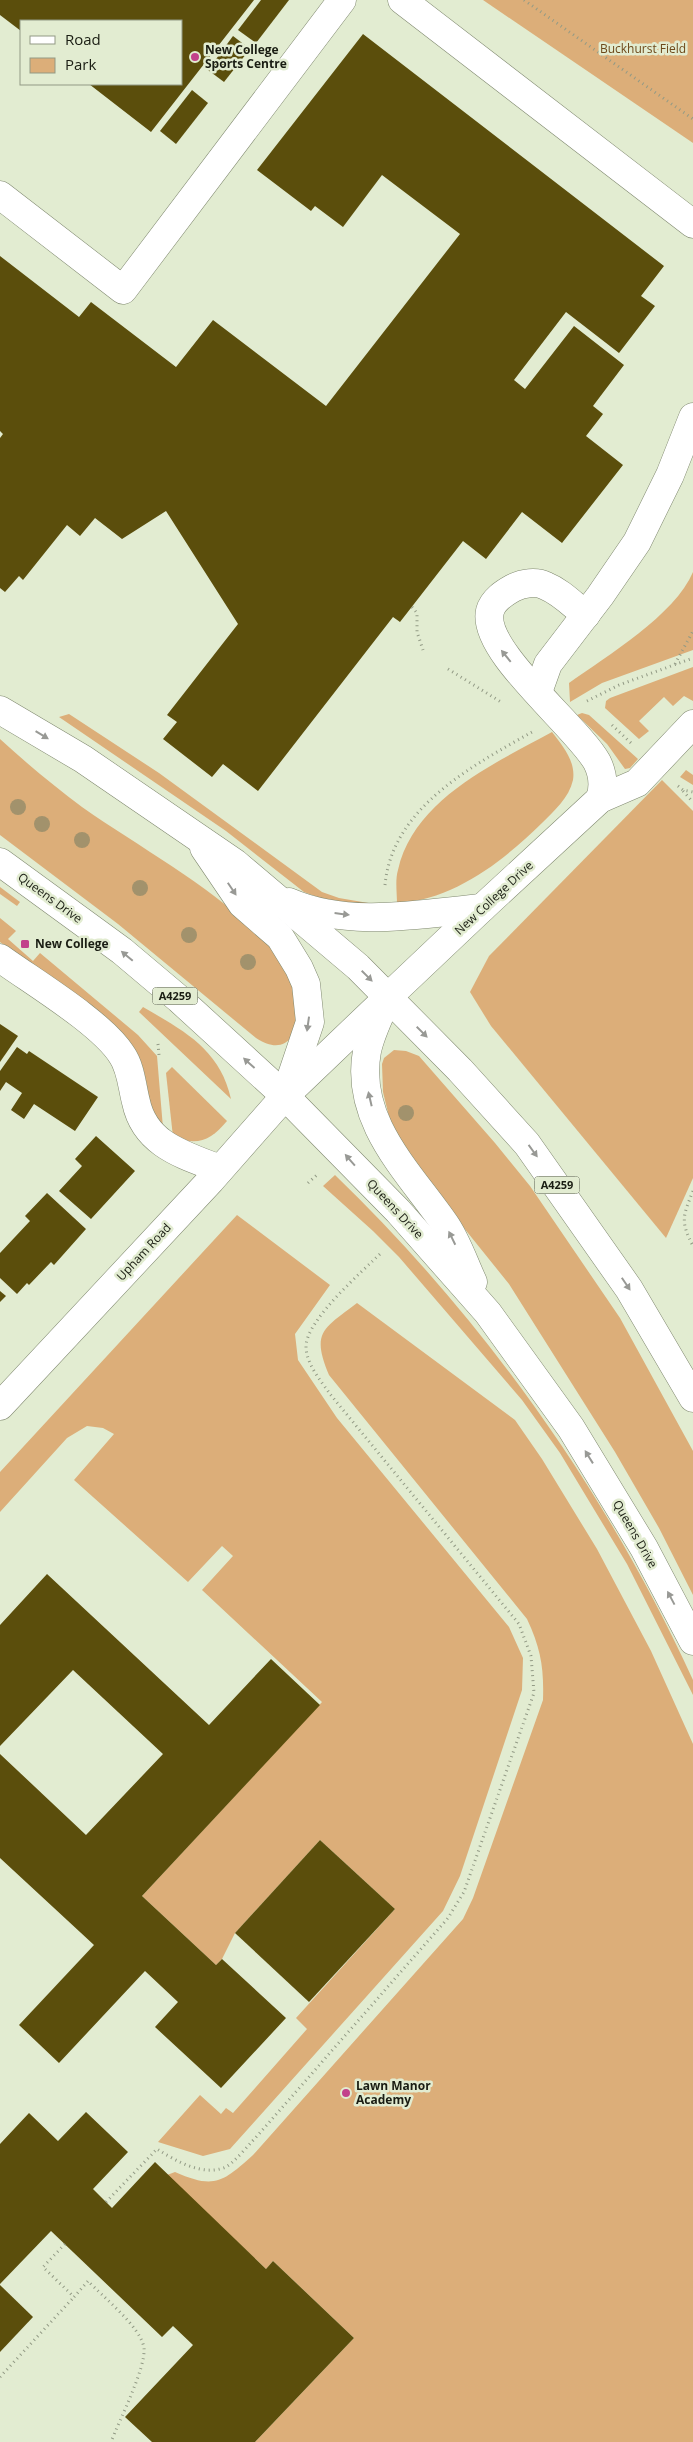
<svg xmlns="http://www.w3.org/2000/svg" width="693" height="2442" viewBox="0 0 693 2442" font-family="'Open Sans',sans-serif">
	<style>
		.green { fill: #dcae79 }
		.building { fill: #5b4e0c }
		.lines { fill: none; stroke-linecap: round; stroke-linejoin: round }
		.minor-casing { stroke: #808970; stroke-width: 29 }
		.major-casing { stroke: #808970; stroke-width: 29 }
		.path { stroke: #929a85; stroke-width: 3; stroke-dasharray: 1 4; stroke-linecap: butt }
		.minor { stroke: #fff; stroke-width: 28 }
		.major { stroke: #fff; stroke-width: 28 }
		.tree { fill: #a2926c }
		.oneway { fill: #989995 }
		.poi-dot { fill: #c2418b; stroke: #e2ecd1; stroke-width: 2 }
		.labels { text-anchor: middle; stroke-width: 5; stroke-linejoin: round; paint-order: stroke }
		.shield { fill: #e2ecd1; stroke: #565b4c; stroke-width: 1 }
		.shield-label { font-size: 11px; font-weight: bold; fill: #1a1d13 }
		.park-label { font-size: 12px; fill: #6d491a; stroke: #e2ecd1 }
		.poi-label { font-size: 12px; font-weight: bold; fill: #1a1d13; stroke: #e2ecd1; text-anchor: start }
		.street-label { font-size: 12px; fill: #1a1d13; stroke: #e2ecd1 }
	</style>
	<rect width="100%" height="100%" fill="#e2ecd1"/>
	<g class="green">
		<polygon points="483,0 693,0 693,143"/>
		<path d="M693,572V650L602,683L570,702L569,683C607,656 675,615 693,572Z"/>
		<polygon points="693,667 693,701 684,696 673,706 664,697 639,721 649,731 639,739 605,708 606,701 610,698"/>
		<polygon points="582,713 589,715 638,759 630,768 625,769 607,744 577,715"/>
		<polygon points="69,714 159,773 322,892 339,898 374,904 374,907 320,898 304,892 226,831 59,717"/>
		<path d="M552,732C562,745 576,761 573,780C569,798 554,811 542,823C501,863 456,898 397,904C397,893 395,880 398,870C414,799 494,764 552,732Z"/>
		<path d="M0,739C26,763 54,786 82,807C148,853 219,890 274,949C282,957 291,974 295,985C306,1014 295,1064 256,1038L118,924L0,835Z"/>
		<polygon points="686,770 693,775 693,785 680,777"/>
		<polygon points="662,780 693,811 693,1178 666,1238 491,1026 470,992 489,956"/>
		<polygon points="0,887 20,902 17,906 0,894"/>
		<path d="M0,918L16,931L8,939L33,961L40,953L138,1035L157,1056L163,1128C145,1107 150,1079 138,1055L35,968L0,942Z"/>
		<path d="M143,1007C184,1031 220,1049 231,1099L139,1012Z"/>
		<polygon points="394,1050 406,1051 419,1056 495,1143 530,1186 620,1318 693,1451 693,1595 659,1528 615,1452 509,1284 439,1197 391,1125 383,1092 382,1064 384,1058"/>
		<path d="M172,1067L227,1121C210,1141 198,1146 173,1137L166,1073Z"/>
		<path d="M335,1175C484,1319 607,1492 693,1680V1695L627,1564L560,1453L522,1400L399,1257L373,1231L323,1186Z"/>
		<polygon points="237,1215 330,1285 295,1334 298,1360 337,1418 509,1627 523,1658 522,1690 460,1876 443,1911 230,2149 203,2156 158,2142 200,2095 221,2114 226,2108 233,2113 307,2029 296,2018 395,1909 320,1840 235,1933 222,1959 216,1965 142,1896 322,1702 202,1590 233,1556 222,1546 188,1582 74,1480 114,1434 103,1428 87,1426 67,1438 0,1512 0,1472"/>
		<path d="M357,1303L515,1420L542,1459L597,1549L651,1651L693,1744V2442H255L354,2338L273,2261L266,2269L167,2175L175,2172C214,2189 222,2183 253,2155L463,1919L473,1898L543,1700C544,1668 541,1649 527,1619L329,1375C311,1332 323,1329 357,1303Z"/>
	</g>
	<g class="building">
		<polygon points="0,0 254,0 151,132 89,84 181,84 181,21 21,21 21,31 0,15"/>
		<polygon points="261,0 289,0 256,43 238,30"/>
		<polygon points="363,34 664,266 641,296 655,306 619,353 566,312 514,380 525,389 574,326 624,365 593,406 603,414 586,436 623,465 562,543 522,512 486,559 463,541 400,622 393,617 258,791 223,764 212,777 163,739 177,722 167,715 238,624 166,511 122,539 95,518 80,536 67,525 23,580 19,576 5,592 0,588 0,438 3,434 0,431 0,256 79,317 91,302 176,367 213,320 326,406 460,234 382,175 343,227 315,206 311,211 257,170"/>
		<polygon points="233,36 250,49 224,82 208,70"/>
		<polygon points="192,90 208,103 176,144 160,131"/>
		<polygon points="0,1024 18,1036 0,1062"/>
		<polygon points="17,1047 27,1054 29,1051 98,1097 75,1131 34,1104 24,1119 11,1110 22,1093 6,1082 0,1091 0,1071"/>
		<polygon points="96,1136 135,1171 91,1219 59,1191 82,1166 75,1159"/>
		<polygon points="47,1193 86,1229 54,1265 51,1262 29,1285 27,1283 17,1294 0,1278 0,1253 30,1221 25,1216"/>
		<polygon points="0,1291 6,1296 0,1302"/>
		<polygon points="47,1574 209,1725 271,1659 320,1705 142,1896 216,1965 222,1959 286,2018 221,2088 155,2027 178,2002 145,1971 59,2063 19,2025 94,1945 0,1858 0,1754 86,1835 163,1754 73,1670 0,1746 0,1625"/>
		<polygon points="320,1840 395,1909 309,2002 235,1933"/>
		<polygon points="86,2112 128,2152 93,2189 112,2208 155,2162 266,2269 273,2261 354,2338 255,2442 152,2442 125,2417 193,2345 173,2326 162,2337 51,2231 0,2284 0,2144 29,2113 58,2141"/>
		<polygon points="0,2285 33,2317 0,2352"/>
	</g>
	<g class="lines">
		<g class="minor-casing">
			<g id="minor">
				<polyline points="402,0 693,224"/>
				<polyline points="0,195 123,290 342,0"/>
				<path d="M586,615C573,605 561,592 546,586C536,581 523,583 513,588C504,593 493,600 490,611C480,650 577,726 597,762C603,774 604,787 600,799"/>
				<polyline points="538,692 548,664 600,596 637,542 670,475 693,417"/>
				<path d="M0,958C33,982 102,1023 122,1055C131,1068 132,1087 136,1102C145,1145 184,1155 220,1169"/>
				<polyline points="388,997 482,908 600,799 637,783 693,724"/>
				<polyline points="0,1406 211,1180 285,1096"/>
			</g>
		</g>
		<g class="major-casing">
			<g id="major">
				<polyline points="0,710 83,759 235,863 358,967 460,1070 527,1144 629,1289 693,1398"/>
				<polyline points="204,848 242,904 280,937 299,968 306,984 310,1022 285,1096"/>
				<polyline points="0,862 122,951 179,999 285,1096 398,1211 488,1313 571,1428 644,1548 693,1641"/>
				<path d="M289,902C349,928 419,914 482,908"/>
				<path d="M388,997C380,1015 371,1032 367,1051C354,1121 409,1172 445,1224C457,1241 464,1263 473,1282"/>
				<polyline points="290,1091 380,1005"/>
			</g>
		</g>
		<g class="path">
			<polyline points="524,0 693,119"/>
			<polyline points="412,607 417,613 417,632 423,650"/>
			<polyline points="675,664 693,631"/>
			<polyline points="448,669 501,702"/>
			<polyline points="587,701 619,685 693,658"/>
			<polyline points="612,725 631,743"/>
			<polyline points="678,786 683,790 693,792"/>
			<polyline points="683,791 693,802"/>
			<path d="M385,885C392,808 472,766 532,732"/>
			<polyline points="158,1044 159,1055"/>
			<polyline points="308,1183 319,1173"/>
			<path d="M693,1191C683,1216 680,1221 693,1246"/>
			<path d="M106,2202L157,2149C176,2161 203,2177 226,2167C235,2162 251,2142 259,2134L448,1918L464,1892L534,1693L531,1656L519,1624L330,1394C321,1381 306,1364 306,1346C307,1319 363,1271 382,1252"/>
			<path d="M65,2244L43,2267L74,2297L88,2281C103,2297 141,2327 144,2348C146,2368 119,2421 111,2442"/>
			<polyline points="0,2377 74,2297"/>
		</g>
		<use href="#minor" class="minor"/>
		<use href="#major" class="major"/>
	</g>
	<g class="tree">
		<circle cx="18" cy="807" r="8"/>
		<circle cx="42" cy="824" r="8"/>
		<circle cx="82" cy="840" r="8"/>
		<circle cx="140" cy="888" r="8"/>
		<circle cx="189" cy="935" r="8"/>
		<circle cx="248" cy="962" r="8"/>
		<circle cx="406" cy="1113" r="8"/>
	</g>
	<defs><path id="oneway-solid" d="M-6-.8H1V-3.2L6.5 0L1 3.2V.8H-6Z" transform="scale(1.25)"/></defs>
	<g class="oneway">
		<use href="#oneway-solid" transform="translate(506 656) rotate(-129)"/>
		<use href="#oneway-solid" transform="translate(42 735) rotate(31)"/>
		<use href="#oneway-solid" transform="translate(232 889) rotate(56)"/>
		<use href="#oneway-solid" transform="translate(342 914) rotate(7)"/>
		<use href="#oneway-solid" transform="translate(127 956) rotate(-140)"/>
		<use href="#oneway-solid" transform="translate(367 976) rotate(45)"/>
		<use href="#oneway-solid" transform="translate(308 1024) rotate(98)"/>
		<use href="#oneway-solid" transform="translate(422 1032) rotate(45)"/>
		<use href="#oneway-solid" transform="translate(249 1063) rotate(-138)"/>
		<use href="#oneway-solid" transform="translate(370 1099) rotate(-103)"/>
		<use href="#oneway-solid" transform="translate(533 1151) rotate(54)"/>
		<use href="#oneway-solid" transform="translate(350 1160) rotate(-131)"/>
		<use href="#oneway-solid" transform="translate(452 1238) rotate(-116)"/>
		<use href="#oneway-solid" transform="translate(626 1284) rotate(56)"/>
		<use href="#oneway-solid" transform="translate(589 1457) rotate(-122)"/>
		<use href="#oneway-solid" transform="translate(671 1598) rotate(-118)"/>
	</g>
	<g class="poi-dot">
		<circle cx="195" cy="57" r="5"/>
		<rect x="20" y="939" width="10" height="10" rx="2.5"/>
		<circle cx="346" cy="2093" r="5"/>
	</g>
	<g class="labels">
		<g class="shield">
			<rect x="152.5" y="987.5" width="45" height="17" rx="4"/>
			<rect x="534.5" y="1176.5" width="45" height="17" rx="4"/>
		</g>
		<g class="shield-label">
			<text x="175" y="1000">A4259</text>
			<text x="557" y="1189">A4259</text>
		</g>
		<g class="park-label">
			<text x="643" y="53">Buckhurst Field</text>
		</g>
		<g class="poi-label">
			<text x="205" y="54">New College<tspan x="205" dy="14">Sports Centre</tspan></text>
			<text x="35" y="948">New College</text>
			<text x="356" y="2090">Lawn Manor<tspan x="356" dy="14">Academy</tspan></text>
		</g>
		<g class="street-label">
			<text transform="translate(50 898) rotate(36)" y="4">Queens Drive</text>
			<text transform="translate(494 898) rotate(-43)" y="4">New College Drive</text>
			<text transform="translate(395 1209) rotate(47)" y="4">Queens Drive</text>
			<text transform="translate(144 1252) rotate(-47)" y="4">Upham Road</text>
			<text transform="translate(635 1534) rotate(60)" y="4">Queens Drive</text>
		</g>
	</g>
	<rect x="20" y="20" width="162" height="65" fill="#e2ecd1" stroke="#929985"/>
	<rect x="30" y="36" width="25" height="8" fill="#ffffff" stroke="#929985"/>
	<text x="65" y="45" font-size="15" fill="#1a1d13">Road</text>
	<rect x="30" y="58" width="25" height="15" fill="#dcae79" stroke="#929985"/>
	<text x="65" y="70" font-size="15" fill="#1a1d13">Park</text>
</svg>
